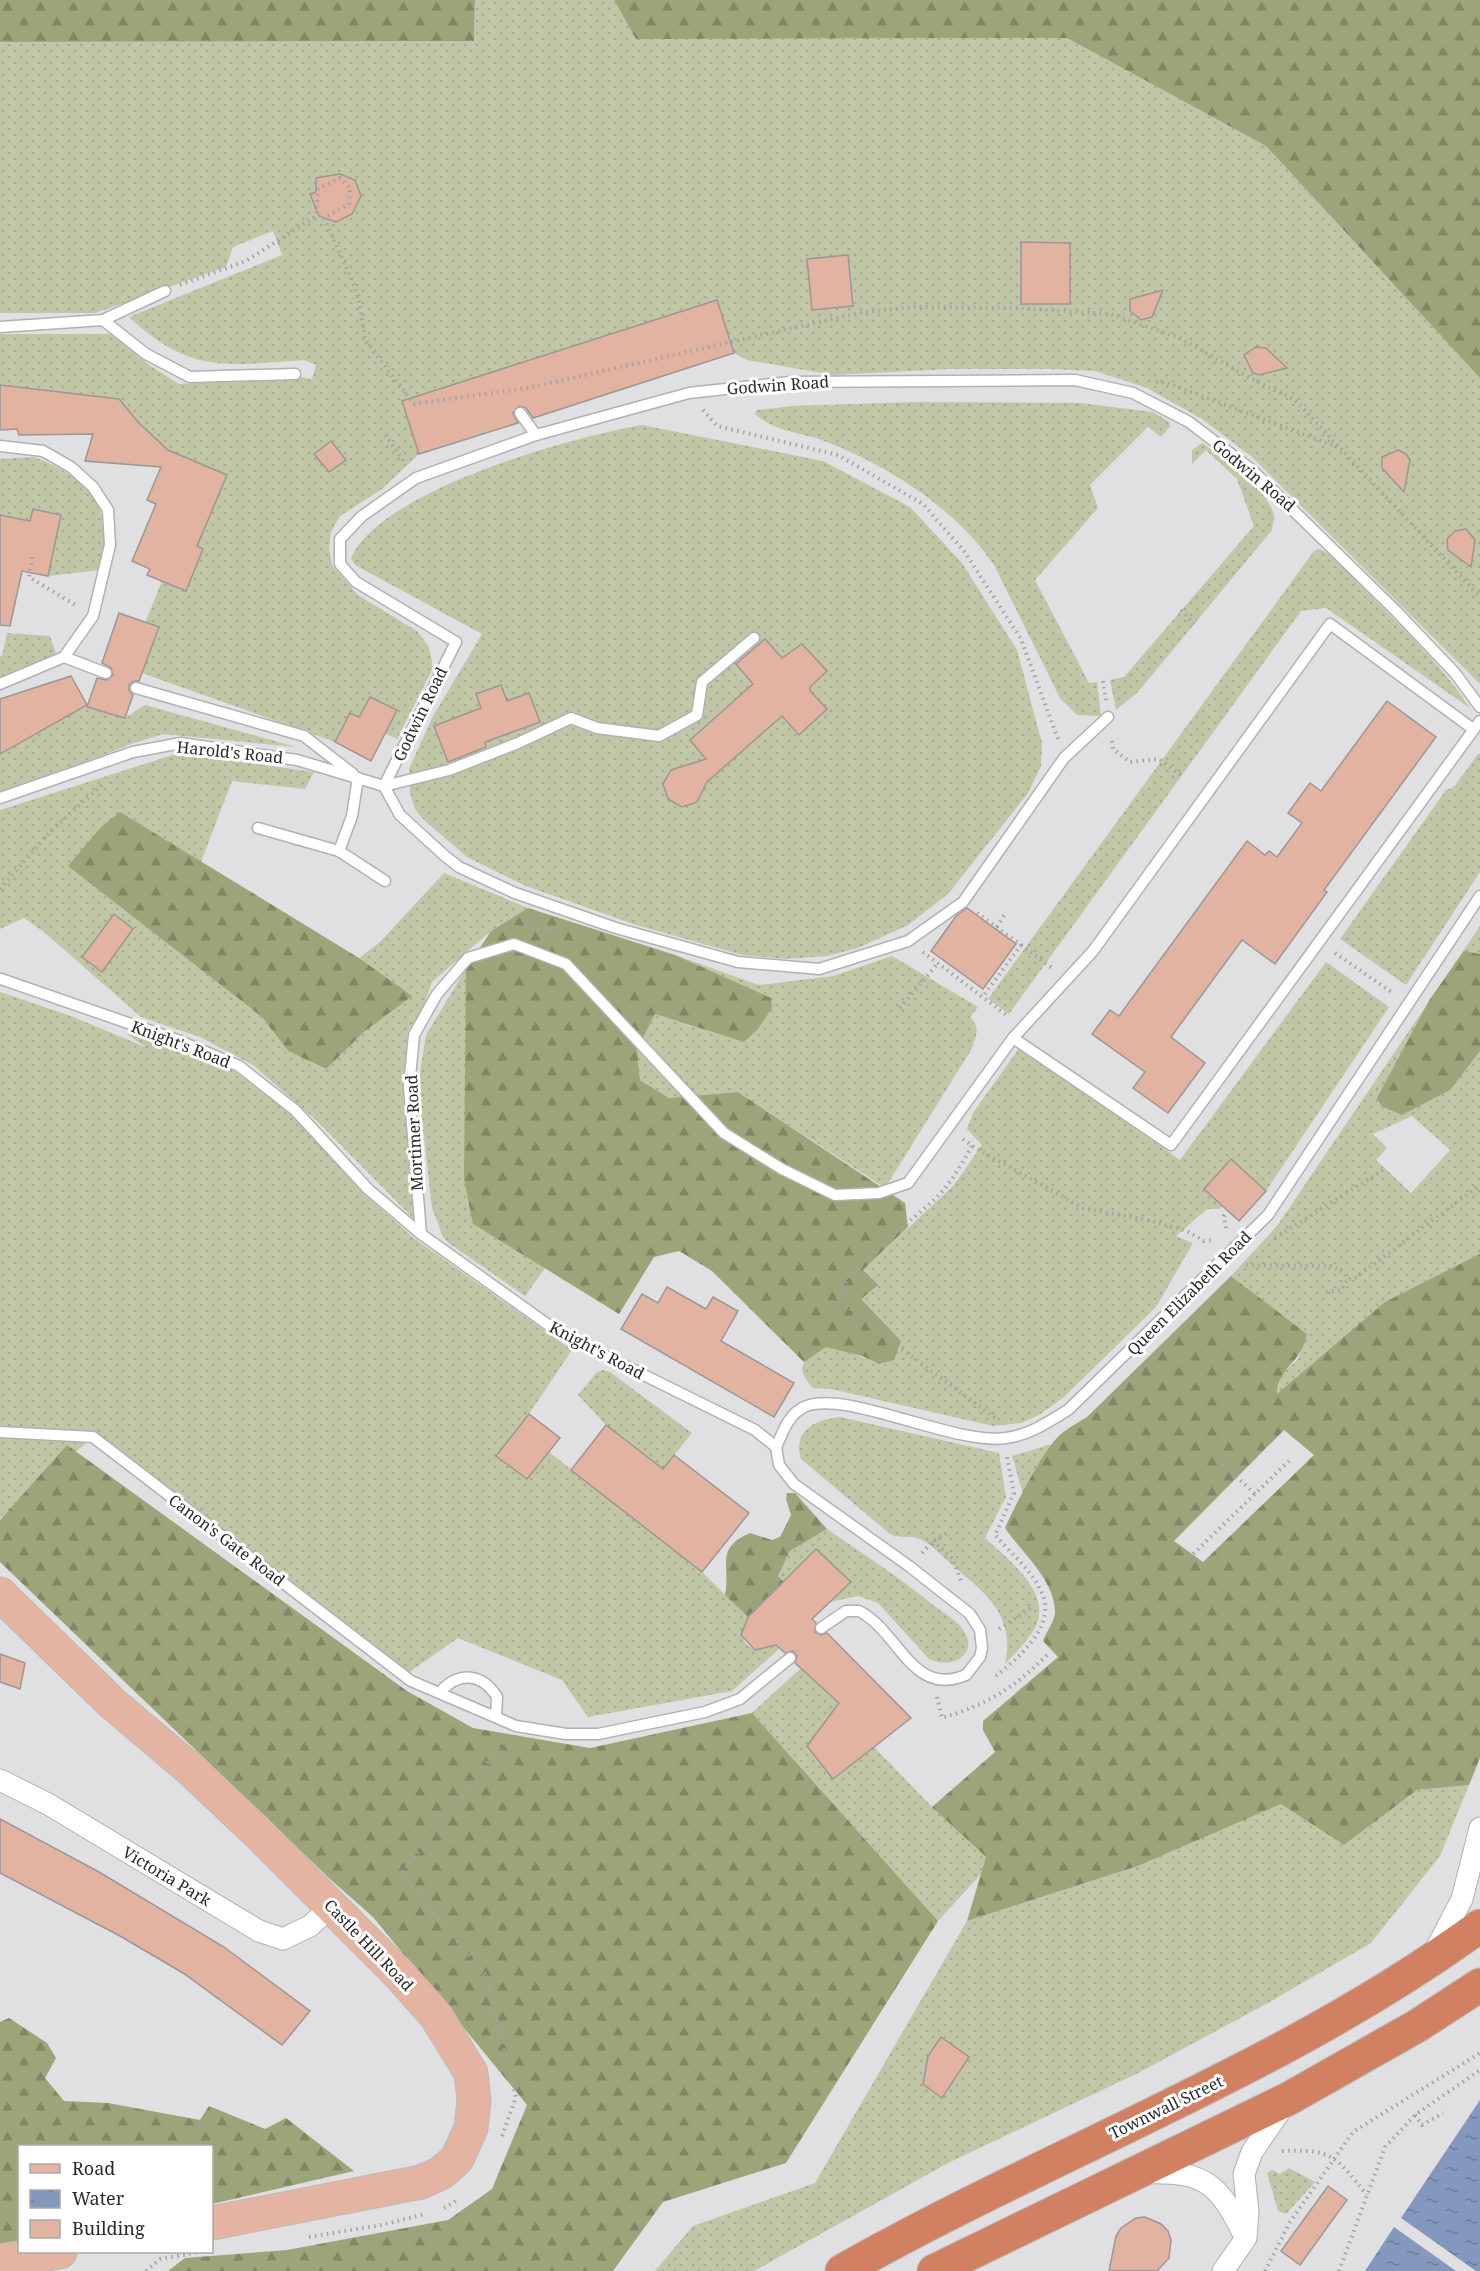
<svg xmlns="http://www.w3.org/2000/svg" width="1480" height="2271" viewBox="0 0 1480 2271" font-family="'Noto Serif',serif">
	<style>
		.grass { fill: url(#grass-dots); fill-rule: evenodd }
		.forest { fill: url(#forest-firs); fill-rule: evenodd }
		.water { fill: url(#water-ripples) }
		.building { fill: #e2b3a1; stroke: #9a9796; stroke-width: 1.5 }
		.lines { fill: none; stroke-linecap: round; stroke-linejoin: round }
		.lane-casing { stroke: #b1b0b3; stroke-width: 13 }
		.street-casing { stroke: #b1b0b3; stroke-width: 23 }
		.primary-casing { stroke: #bbb; stroke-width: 35 }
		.highway-casing { stroke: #bbb; stroke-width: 35 }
		.path { stroke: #a3a2a4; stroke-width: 4; stroke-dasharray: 1.5 4.5; stroke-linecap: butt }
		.lane { stroke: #fff; stroke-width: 10 }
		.street { stroke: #fff; stroke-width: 21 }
		.primary { stroke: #e4b3a1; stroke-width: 33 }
		.highway { stroke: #d28062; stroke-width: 33 }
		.labels { text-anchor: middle; stroke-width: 6; stroke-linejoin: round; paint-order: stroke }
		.street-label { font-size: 16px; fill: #29292a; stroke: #fff }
	</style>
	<defs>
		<pattern id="grass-dots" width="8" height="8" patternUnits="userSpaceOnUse" patternTransform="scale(1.5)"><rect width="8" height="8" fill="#c1c6a6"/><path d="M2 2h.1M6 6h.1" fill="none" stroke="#a6aa8f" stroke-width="1.8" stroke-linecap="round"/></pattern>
		<pattern id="forest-firs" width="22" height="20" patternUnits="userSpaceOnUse" patternTransform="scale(1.5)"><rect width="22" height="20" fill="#9ea479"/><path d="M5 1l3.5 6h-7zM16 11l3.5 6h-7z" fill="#818663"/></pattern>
		<pattern id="water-ripples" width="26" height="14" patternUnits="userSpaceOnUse" patternTransform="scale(1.5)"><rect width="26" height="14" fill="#8498bd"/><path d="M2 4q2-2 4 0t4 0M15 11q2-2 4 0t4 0" fill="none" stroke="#6c7c9a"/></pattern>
	</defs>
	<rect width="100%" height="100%" fill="#e0dfe1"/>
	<g class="grass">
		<path d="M475,0H614L637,39L1067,38L1266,146L1480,378V684L1252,457L1202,419L1147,388L1095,371L1051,369H950L833,375L747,360L734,353L717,300L402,401L419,454L382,489L340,516L331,532L329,548L332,565L358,595L417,631L429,647L433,668L397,739L385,733L396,710L370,697L359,717L350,713L335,742L142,673L145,623L162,581L186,590L203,549L184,541L209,517L227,475L168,450L139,423L119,399L0,385V334H112L149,365L179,384L300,377L312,379L316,365L304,360C227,365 191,375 129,317L282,255L273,231L233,247L226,267L95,313H0V42L474,41Z"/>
		<path d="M915,402L1081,403L1153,412L1169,422L1170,427L1161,437L1148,427L1090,485L1098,508L1035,580L1089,683L1097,682L1101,716L1077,715L1060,698L994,565C955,508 890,467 827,442C802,432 775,432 755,414L757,410L791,406Z"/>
		<path d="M642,425L823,461L910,507L962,563L1017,650L1042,743L1041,766L1028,793L948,894L908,925L858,948L827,956L786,959L742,955L633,924L526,886L467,857L423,819L415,809L410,793L409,769L433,716L482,634L355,565L351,558C381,490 572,437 642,425Z"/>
		<path d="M1202,443C1221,456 1271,492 1274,516C1275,520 1272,526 1272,530L1138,692L1116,710L1110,680L1124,677L1254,526L1237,479L1206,450L1192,464V450Z"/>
		<path d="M34,457C90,478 117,510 100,570L48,576L36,558L0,534V459Z"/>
		<path d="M1319,549C1337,556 1350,575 1363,588C1401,626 1440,663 1470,708L1326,608L1301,611L1009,1014L988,999L1314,551Z"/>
		<polygon points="7,633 50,636 56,653 53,656 0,678 0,656 2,656"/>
		<polygon points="145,705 296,747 163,734 128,745 41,781 0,793 0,753 84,707 125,718"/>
		<polygon points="179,753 314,772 305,789 232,781 201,862 120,813 262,1017 288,1051 325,1069 365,1031 409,997 359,958 380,942 444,873 528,908 491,931 432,982 423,1008 408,1031 403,1083 415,1220 317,1121 253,1065 200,1037 141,1017 44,932 24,918 0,929 0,810"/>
		<polygon points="1478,754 1480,754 1480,872 1406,985 1340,939 1446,790 1454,787"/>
		<path d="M1480,926V1292L1290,1424L1278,1436L1269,1430L1281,1375L1298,1359L1307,1334L1231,1276L1277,1226ZM1412,1116L1450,1150L1411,1193L1376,1160L1387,1148L1373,1134Z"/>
		<path d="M675,955L759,985L833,976L892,956L978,1007L970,1017C981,1028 976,1036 971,1050L885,1188L738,1092L669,1098L640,1080L637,1050L655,1014L744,1042L770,998Z"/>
		<path d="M1326,962L1389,1007L1266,1191L1231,1160L1223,1206L1219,1209H1207L1176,1236L1193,1243L1156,1307L1063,1398L1039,1415L1021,1423L993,1426L831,1389L813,1388C790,1363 808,1359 830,1344L879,1364L868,1310L854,1288L872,1280L863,1270L954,1185L982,1145L967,1129L973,1113L1020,1047L1180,1160Z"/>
		<polygon points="466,969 474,1224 545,1268 525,1296 450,1244 443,1237 432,1208 418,1085 426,1035"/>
		<polygon points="0,992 71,1016 145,1047 126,1033 203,1055 233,1070 292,1114 366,1196 415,1239 572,1350 529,1414 497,1456 527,1479 549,1452 702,1572 748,1617 741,1635 746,1644 755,1650 776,1645 780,1648 732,1691 588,1717 562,1680 458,1638 405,1675 93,1437 0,1518"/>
		<polygon points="603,1370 610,1372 692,1433 663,1469 606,1425 578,1395 597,1372"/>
		<path d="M840,1417L999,1453L1006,1497L985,1538C1007,1559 1054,1593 1035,1628C1028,1641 1015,1653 1005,1664C1016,1614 984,1592 950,1563C941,1555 928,1541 917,1538C907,1535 900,1539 890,1534L801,1459C792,1431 816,1419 840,1417Z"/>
		<polygon points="1052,1444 1023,1494 1012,1456"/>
		<path d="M827,1529C863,1554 899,1577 932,1604C941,1611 953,1618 961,1627C982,1652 954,1671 929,1659L878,1603L858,1596L829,1602L784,1582L778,1576L790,1551Z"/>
		<polygon points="801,1668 839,1703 876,1749 932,1807 992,1862 938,1921 752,1713"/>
		<polygon points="1469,1785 1440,1856 1371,1943 1268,2003 1138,2073 950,2162 754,2271 655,2271 693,2226 815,2183 967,1921 1138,1866 1281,1804 1344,1845 1417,1790"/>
		<polygon points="1289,2168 1315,2182 1286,2214 1278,2211 1267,2173 1273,2170 1280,2174"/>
	</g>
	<g class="forest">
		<polygon points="0,0 475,0 474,41 0,42"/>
		<polygon points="614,0 1480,0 1480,378 1266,146 1067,38 636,39"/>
		<polygon points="120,812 359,958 412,996 365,1031 326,1069 288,1051 262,1017 68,866 101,827"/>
		<polygon points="528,908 675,955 771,998 772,1008 758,1029 744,1042 655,1014 637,1050 640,1080 669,1098 738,1092 905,1203 908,1227 863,1270 878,1285 861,1299 901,1341 894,1360 879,1364 862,1356 826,1347 804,1362 712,1271 679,1251 654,1257 619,1314 473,1224 464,1179 466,969 491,931"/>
		<polygon points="1464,951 1480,954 1480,1051 1450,1090 1402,1115 1383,1107 1377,1098 1430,999"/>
		<path d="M1480,1254V1758L1469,1785L1417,1790L1344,1845L1281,1804L1138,1866L967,1921L986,1857L932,1807L995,1752L983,1730V1721L1058,1657L1043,1641C1046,1632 1056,1620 1055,1611C1054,1579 1022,1553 1005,1528C1014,1507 1042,1454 1056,1439C1065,1429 1076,1424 1087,1417L1231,1276L1307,1334C1301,1365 1278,1366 1277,1394L1385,1302ZM1284,1430L1314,1455L1203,1562L1174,1541Z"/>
		<polygon points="67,1445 407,1691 473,1728 590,1748 752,1713 938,1921 786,2163 663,2202 613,2271 168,2271 185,2258 287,2250 448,2220 492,2189 527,2105 373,1917 331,1880 0,1562 0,1520"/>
		<path d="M787,1493H795L827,1529L790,1551L778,1576L784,1582L748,1617L725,1595C731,1565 714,1549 750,1533L772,1540L780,1537L791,1515L786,1499Z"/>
		<polygon points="9,2018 47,2043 56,2058 45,2078 64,2101 108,2103 200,2120 209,2106 265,2129 286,2118 354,2171 212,2204 212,2146 20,2146 19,2242 0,2246 0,2022"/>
	</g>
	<g class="water">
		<polygon points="1480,2100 1480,2271 1476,2271 1401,2218"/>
		<polygon points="1394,2227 1456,2271 1365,2271"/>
	</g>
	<g class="building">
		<polygon points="340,174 355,180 361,196 352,214 336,222 319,216 310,194 316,192 316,178"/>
		<polygon points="1021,242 1070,243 1070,304 1021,304"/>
		<polygon points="848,255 853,306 812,310 807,259"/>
		<polygon points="1163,290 1152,317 1141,320 1130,311 1130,299"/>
		<polygon points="717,300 734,353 533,418 526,408 519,406 513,413 518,423 419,454 402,401"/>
		<polygon points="1256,347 1266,348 1287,368 1259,375 1253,373 1244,355"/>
		<polygon points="0,385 119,399 139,423 168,450 227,475 197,546 203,549 186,591 147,575 150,569 132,561 156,504 147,500 161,467 85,461 93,434 19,435 17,429 0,430"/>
		<polygon points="331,441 346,460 329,472 314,454"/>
		<polygon points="1398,450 1406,454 1410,460 1404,492 1382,468 1382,457"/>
		<polygon points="33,509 61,515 48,576 22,571 10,626 0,625 0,515 30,521"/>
		<polygon points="1466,529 1475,540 1471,567 1448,550 1447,539 1455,531"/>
		<polygon points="119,613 159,627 139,681 134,681 129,685 129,690 133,695 125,718 87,707 97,678 107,680 113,675 111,668 102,663"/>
		<polygon points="765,639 782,658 802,644 827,671 810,687 810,691 827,709 799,735 782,716 707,782 697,802 682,807 668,799 663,784 671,770 706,759 690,740 753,684 736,664"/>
		<polygon points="71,676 87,705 0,754 0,699"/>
		<polygon points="501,685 507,701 529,693 540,722 485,742 486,747 448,762 434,726 481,708 476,694"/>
		<polygon points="370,697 397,710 371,761 335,742 350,713 359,717"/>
		<polygon points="1387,701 1436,737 1324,890 1327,892 1275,964 1242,940 1171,1037 1205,1063 1168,1113 1133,1088 1145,1072 1092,1034 1110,1010 1119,1016 1247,841 1265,855 1269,851 1277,857 1302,823 1288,813 1310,783 1321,791"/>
		<polygon points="967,908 1016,944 983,989 931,951 956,916"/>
		<polygon points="114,914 133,929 102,972 82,957"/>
		<polygon points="1231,1159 1266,1191 1239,1221 1204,1189"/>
		<polygon points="667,1287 706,1309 713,1297 738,1311 721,1341 794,1383 774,1417 621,1329 642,1294 658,1303"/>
		<polygon points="529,1414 560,1438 527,1479 496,1456"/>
		<polygon points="606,1425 663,1469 674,1455 749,1513 702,1572 571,1470"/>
		<polygon points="816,1549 851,1582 812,1619 816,1623 815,1632 821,1635 827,1633 911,1718 833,1779 807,1746 839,1703 795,1663 797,1656 793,1651 785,1653 776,1645 755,1650 741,1635 748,1617"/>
		<polygon points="0,1654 25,1663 20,1689 0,1682"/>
		<polygon points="0,1819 99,1872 224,1947 310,2011 282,2045 183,1973 120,1936 0,1873"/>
		<polygon points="941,2037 969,2057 942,2098 923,2084 928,2056"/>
		<polygon points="1328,2186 1347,2200 1300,2265 1281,2251"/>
		<polygon points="1145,2217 1161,2224 1168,2231 1171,2240 1169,2258 1157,2271 1109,2271 1116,2236 1121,2228 1136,2218"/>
	</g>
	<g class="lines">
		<g class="lane-casing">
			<g id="lane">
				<polyline points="103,320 146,354 190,377 295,374"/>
				<polyline points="0,327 103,320 165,291"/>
				<polyline points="520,413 536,435"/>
				<polyline points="0,446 43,451 71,467 93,487 108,510 110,545 93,616 64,657 0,684"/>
				<polyline points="754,638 702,682 697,715 659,736 597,728 571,718 518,743 449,770 384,786 400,815 445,856 459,867 515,893 616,928 738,962 819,969 908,941 963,902 1064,758 1108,717"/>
				<polyline points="64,657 106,673"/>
				<polyline points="136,688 304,736 353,774"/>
				<polyline points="0,798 133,752 181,743 297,760 384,786 456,642 356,582 340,564 340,539 362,516 416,478 536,435 689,393 790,382 1075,380 1133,393 1189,422 1252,470 1396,611 1455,673 1480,707"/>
				<polyline points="258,828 339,851 352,816 358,778"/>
				<polyline points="339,851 385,881"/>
				<path d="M1,979L180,1041L239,1066L295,1110L368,1189L421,1234L561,1334L755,1430L776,1447L779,1465L794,1484L909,1566L970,1614L980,1630L982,1648L980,1657L966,1675C912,1698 899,1631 859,1611H846L821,1628"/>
				<polyline points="1013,1038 1171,1145 1480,721"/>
				<polyline points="421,1234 409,1087 414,1035 437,994 468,958 514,944 566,964 724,1133 782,1169 835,1195 879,1193 908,1183 1013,1038 1093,951 1330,624 1473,729"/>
				<polyline points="0,1432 93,1437 411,1681 516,1726 566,1734 598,1734 705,1712 740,1699 790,1658"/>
				<path d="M776,1447C783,1432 788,1415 804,1407C844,1388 955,1446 1006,1438C1029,1435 1047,1423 1068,1410L1268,1215L1480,896"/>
				<path d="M440,1692C459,1671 482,1673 497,1697L496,1717"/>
			</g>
		</g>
		<g class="street-casing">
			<g id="street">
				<polyline points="0,1780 48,1804 259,1931 283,1939 310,1926 332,1906"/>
				<polyline points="1435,1951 1462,1899 1480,1828"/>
				<path d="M1146,2173C1206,2171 1219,2184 1245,2237"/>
				<polyline points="1223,2271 1246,2238 1248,2212 1244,2174 1252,2152 1285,2104"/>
			</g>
		</g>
		<g class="primary-casing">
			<g id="primary">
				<polyline points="0,1594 112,1703 190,1769 258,1833 397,1972 436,2016 471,2073 474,2101 471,2128 457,2159 441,2173 421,2182 212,2223"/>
				<polyline points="0,2261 60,2252"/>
			</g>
		</g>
		<g class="highway-casing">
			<g id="highway">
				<path d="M842,2271C1052,2152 1284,2069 1480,1926"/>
				<polyline points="934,2271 1288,2099 1417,2026 1480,1985"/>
			</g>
		</g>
		<g class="path">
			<polyline points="180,285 246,261 316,216 318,189 340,178 350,188 349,204 324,218 358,294 365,340 414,404 528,388 859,313 912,307 1015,308 1110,314 1180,338 1250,378 1295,400 1480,597"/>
			<polyline points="1156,382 1167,383 1337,447"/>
			<polyline points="703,410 717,426 838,455 923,504 964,551 1021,639 1058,739"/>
			<polyline points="385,435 405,463"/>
			<polyline points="32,557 29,577 77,606"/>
			<polyline points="1181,610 1194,624"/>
			<polyline points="1103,681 1106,701"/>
			<polyline points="1112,741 1113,749 1130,762 1159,759 1181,775"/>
			<polyline points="0,889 53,829 102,785"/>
			<polyline points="977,913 1021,945 984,995"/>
			<polyline points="526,926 557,930"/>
			<polyline points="997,927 1005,914"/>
			<polyline points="1021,945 1052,968"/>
			<polyline points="923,952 1009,1017"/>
			<polyline points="1335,953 1393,993"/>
			<polyline points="900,1008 938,963"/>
			<polyline points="963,1139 972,1146 1083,1208 1147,1220 1187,1231 1204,1241 1214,1240"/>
			<path d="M972,1146C962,1163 952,1182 938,1196C915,1220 850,1262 842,1293L853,1313L995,1418"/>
			<polyline points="1226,1228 1224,1216 1227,1213"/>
			<polyline points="1275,1238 1383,1170"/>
			<polyline points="1246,1265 1332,1266 1344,1273 1348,1279 1355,1278 1480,1185"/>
			<polyline points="1326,1292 1341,1290 1348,1279"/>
			<polyline points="1223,1464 1255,1494"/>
			<polyline points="933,1541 953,1559 961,1581"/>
			<polyline points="922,1553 933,1541 949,1532"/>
			<polyline points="1189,1558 1291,1459"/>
			<polyline points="999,1629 1031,1608"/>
			<path d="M996,1676C1018,1658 1057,1626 1042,1593C1033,1572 1010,1552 995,1535L1014,1493L1007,1457"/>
			<path d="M937,1697L942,1718C988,1704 1013,1689 1047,1655"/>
			<polyline points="1415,2115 1422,2125 1443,2113"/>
			<polyline points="502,2136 516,2097 486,1976 402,1873 505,1740"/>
			<path d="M1282,2151C1335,2149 1335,2157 1367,2195"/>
			<polyline points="444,2208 458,2200"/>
			<polyline points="309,2237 381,2225 425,2214"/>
			<polyline points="146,2271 160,2259 200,2252"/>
			<polyline points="1265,2271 1290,2222 1353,2132 1480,2053"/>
			<polyline points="1339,2271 1385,2147 1415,2115 1480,2070"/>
		</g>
		<use href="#lane" class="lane"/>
		<use href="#street" class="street"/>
		<use href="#primary" class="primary"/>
		<use href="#highway" class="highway"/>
	</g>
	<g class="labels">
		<g class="street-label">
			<text transform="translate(778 385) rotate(-4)" y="6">Godwin Road</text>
			<text transform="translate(1254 475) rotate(40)" y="6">Godwin Road</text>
			<text transform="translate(420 714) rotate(-64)" y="6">Godwin Road</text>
			<text transform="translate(230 752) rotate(6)" y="6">Harold's Road</text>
			<text transform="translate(181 1044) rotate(21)" y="6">Knight's Road</text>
			<text transform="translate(414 1133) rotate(-93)" y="6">Mortimer Road</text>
			<text transform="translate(1189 1293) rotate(-45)" y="6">Queen Elizabeth Road</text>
			<text transform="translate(597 1350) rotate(28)" y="6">Knight's Road</text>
			<text transform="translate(227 1540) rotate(37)" y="6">Canon's Gate Road</text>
			<text transform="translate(167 1876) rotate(31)" y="6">Victoria Park</text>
			<text transform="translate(369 1945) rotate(46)" y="6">Castle Hill Road</text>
			<text transform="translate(1166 2107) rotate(-26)" y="6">Townwall Street</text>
		</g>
	</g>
	<rect x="18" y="2145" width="195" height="108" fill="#ffffff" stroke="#a9a9aa" stroke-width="1.5"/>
	<rect x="30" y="2164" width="30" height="9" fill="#e4b3a1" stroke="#a9a9aa" stroke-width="1.5"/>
	<text x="72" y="2175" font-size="18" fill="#29292a">Road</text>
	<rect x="30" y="2190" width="30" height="18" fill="url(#water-ripples)" stroke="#a9a9aa" stroke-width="1.5"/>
	<text x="72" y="2205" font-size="18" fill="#29292a">Water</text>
	<rect x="30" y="2220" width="30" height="18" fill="#e2b3a1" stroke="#a9a9aa" stroke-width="1.5"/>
	<text x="72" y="2235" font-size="18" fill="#29292a">Building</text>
</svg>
